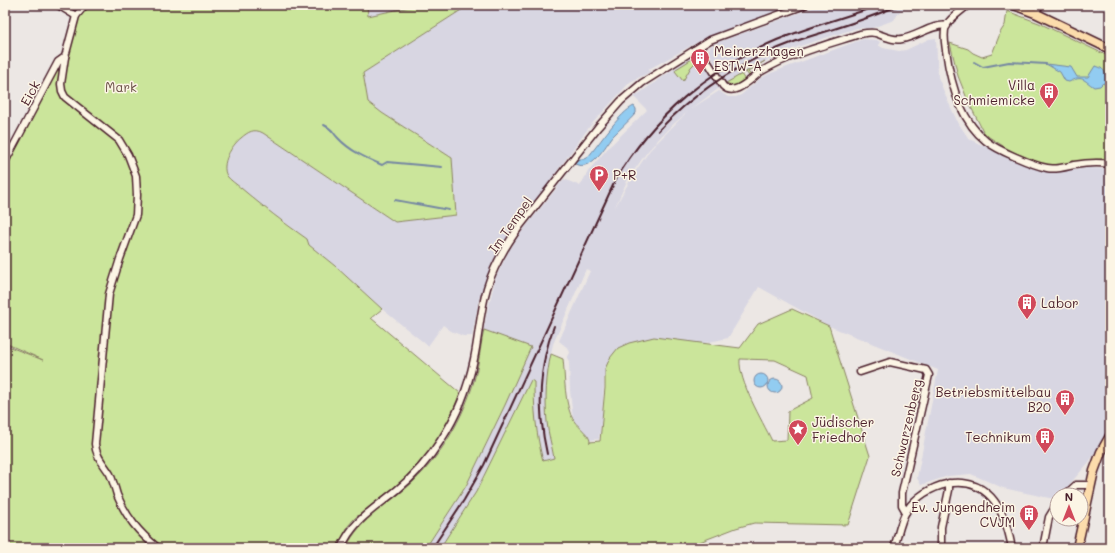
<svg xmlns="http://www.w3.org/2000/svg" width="1115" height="553" viewBox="0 0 1115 553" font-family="Mali,sans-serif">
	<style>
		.built { fill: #d8d6e2; fill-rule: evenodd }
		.green { fill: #cbe59b; stroke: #8a8263; fill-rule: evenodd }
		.water { fill: #92ccf1; stroke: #7587a2 }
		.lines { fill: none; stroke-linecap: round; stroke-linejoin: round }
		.stream { stroke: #7587a2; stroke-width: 2 }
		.minor-casing { stroke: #4a1f2b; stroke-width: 9 }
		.major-casing { stroke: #4a1f2b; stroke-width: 11 }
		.minor { stroke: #fcf5e5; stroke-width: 6 }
		.major { stroke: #fcdcac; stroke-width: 8 }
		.rail { stroke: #4a1f2b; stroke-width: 2 }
		.labels { text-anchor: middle; stroke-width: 3; stroke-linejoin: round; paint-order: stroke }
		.poi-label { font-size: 13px; fill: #4a1f2b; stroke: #fcf5e5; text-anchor: start }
		.park-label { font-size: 13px; fill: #6a5047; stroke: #fcf5e5 }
		.street-label { font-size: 13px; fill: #4a1f2b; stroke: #fcf5e5 }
	</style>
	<rect width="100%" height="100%" fill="#ece7e4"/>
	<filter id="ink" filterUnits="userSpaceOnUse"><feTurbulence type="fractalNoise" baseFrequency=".025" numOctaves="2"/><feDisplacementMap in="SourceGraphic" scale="8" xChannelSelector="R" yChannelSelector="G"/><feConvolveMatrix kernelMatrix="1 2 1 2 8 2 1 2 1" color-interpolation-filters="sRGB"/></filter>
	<g filter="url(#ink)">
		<g class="built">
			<polygon points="367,5 419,5 368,16"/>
			<polygon points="469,5 796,5 707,37 649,69 650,72 630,82 590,126 503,245 491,269 479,299 472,336 463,336 451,331 443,325 428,346 382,309 335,266 309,245 307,239 257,202 227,177 225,171 225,164 231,150 238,140 248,132 257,131 263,133 395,222 456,215 452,158 382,113 368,102 363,73"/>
			<path d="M821,5H912L900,11L894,20L872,28H857L797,47L778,55L726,83L691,109L719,91L728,97H736L741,95L761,78L771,73L863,39L877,40L880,42L878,45L883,48L899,51L906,50L929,39L936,38L938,77L947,99L957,121L969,139L1022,164L1051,173L1088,168L1110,169V430L1089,462L1060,495H1057V498H1049L1003,488L971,474L948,476L921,485L917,478L938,370L829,326L759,287L728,338L700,344L654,337L605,369L602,415L599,439L590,440L573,420L570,390L569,361L567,358L570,353L569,349L559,341L590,271L586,269L553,344L549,363L547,382V422L554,458L543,461L535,427L531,380L476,492L440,548H429L427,546L466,486L505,405L482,339L487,312L496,277L509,251L520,234L564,179L580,186L589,170L607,149L647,110L634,97L690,58H695L700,61L708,71L716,65L708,51L711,46L716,43ZM688,111L650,150L633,175L614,209L628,179L647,152L667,130Z"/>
		</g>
		<g class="green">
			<path d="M87,5H367L368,16L419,5H469L363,73L368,102L382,113L452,158L456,215L395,222L263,133C254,128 248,132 241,138C232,145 220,164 227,176C230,180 236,184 241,188C262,206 284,223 307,239L309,245L335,266L382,309L371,318L460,393L450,418L434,446L425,457L402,481L355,518L348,526L337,548H5V345L43,360L5,343V164L57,66L65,59L77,17ZM129,149L137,176L138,216L123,258L111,295L99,415L97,458L94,456L96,413L108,294L134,215V175L126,155Z"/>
			<polygon points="1007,11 1039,23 1110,57 1110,161 1102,159 1085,160 1057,166 1045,165 1011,151 989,137 983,131 968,101 958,76 950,43 968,49 973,53 982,57 992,54 1001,31 1005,25"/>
			<polygon points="692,59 698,60 691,67 683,81 675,71 676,69"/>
			<polygon points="765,61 748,72 751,75 749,76 746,72 741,74 745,80 734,86 726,83"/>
			<path d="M792,309L829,326L870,456L848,525L754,523L736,528L684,548H440L476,492L531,380L534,382C534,409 536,434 543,461L554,458C552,446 548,434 547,422C545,399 546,376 551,354L563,359C565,376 564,406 574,421C578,427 591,435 590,443V442L600,441L605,388V369L610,358L618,348L629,343L654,337L740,348L758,324ZM740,359L775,360L808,375L813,398L788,411L787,440L772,441C762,420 738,381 740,359Z"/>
			<path d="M484,330L531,347L505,405L466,486L427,546L429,548H346C360,518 390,504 413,482C444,453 468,410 477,369C480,356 481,342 484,330Z"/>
		</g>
		<g class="water">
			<path d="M1046,64L1071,67L1077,77H1088L1095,66C1101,67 1105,70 1106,76L1110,77V93L1105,84L1103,83L1100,86L1094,87C1083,80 1083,75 1069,82L1065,81L1060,72Z"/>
			<path d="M634,106L636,109V113C629,121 621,128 613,136C605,146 592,172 575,164L579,159H584L588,157C599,144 620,112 634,106Z"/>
			<circle cx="761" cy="381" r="7"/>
			<circle cx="775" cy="386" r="7"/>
		</g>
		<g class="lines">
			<g class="stream">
				<polyline points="974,62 983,67 1009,62 1046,64"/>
				<path d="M324,125C333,129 332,132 338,138C350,151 366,158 382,165L387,162L442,167"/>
				<polyline points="395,200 449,210"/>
			</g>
			<g class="minor-casing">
				<g id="minor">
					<polyline points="58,5 76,16"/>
					<path d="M85,5L76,16L65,57L61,84L62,91L65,97L119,140L128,155L136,176L137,195L136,215L120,259L109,294L95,444C96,457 104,464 110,474C113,481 115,488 117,495C127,518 138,532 158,548"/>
					<path d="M968,5C961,11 950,18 946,26C943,34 945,43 946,50C950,81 960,120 986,141C997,150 1032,165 1047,168C1056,170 1065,167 1074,165C1086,163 1097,162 1110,164"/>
					<polyline points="1035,13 1040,5"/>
					<path d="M694,50L702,53L723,86C735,98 752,77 762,71C790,54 829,44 860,34C865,33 871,32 875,33C885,36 892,41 902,39C916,37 934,23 947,26"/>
					<polyline points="5,162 58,62 65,57"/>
					<polyline points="860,372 890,362 926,370 929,375 902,493 902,505 906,512"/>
					<polyline points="1065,495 1076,485 1091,485"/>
					<path d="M341,548C353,520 374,509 397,490C414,476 429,459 441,440C457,416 468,388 474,359C479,335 480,311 487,288C494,265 506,245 520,226L598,127L621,101L642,83L710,40L805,5"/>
					<path d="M894,548C898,536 900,521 907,510C925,484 967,471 991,497C1003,510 1009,532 1012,548"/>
					<polyline points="941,548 941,527 949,490 949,483"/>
					<polyline points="1043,548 1049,517 1057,504"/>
				</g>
			</g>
			<g class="major-casing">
				<g id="major">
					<polyline points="1014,5 1035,13 1110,49"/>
					<polyline points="1077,548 1094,471 1101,452 1110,436"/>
				</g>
			</g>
			<use href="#minor" class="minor"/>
			<use href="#major" class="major"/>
			<g class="rail">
				<path d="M658,131C697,90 746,59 799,40C833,29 867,20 899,5"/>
				<path d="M547,454C537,410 538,368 554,326"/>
				<path d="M435,544L464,500L484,465L615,181C652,117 709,69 777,40C811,26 846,17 880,5"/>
			</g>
		</g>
	</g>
	<defs>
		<g id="building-pin" transform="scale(1)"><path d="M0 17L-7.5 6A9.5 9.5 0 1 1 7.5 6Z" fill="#d1495b" stroke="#fcf5e5"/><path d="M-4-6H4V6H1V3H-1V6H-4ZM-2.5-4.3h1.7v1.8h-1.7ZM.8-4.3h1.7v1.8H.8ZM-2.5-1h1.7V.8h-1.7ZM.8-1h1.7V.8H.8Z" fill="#fff"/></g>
		<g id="parking-pin" transform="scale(1)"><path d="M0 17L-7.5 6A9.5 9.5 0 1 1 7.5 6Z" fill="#d1495b" stroke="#fcf5e5"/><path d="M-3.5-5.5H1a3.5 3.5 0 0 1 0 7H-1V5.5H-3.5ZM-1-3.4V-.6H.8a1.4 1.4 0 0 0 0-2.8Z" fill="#fff"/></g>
		<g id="sight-pin" transform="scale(1)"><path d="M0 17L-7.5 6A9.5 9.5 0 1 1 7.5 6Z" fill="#d1495b" stroke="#fcf5e5"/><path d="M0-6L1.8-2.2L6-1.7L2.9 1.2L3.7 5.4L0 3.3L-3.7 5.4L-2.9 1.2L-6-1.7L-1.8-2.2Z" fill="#fff"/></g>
	</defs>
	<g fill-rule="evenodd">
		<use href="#building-pin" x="700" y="58"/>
		<use href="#building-pin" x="1049" y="92"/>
		<use href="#parking-pin" x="599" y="175"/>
		<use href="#building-pin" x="1027" y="303"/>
		<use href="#building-pin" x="1065" y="399"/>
		<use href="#sight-pin" x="798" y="429"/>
		<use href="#building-pin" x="1045" y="437"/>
		<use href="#building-pin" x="1029" y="514"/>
	</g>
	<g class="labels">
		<g class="poi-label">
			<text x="714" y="56">Meinerzhagen<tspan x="714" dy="15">ESTW-A</tspan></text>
			<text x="1035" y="90" text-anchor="end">Villa<tspan x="1035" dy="15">Schmiemicke</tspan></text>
			<text x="613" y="180">P+R</text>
			<text x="1041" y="308">Labor</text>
			<text x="1051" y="397" text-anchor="end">Betriebsmittelbau<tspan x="1051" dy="15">B20</tspan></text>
			<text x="812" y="427">Jüdischer<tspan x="812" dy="15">Friedhof</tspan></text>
			<text x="1031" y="442" text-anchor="end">Technikum</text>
			<text x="1015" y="512" text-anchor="end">Ev. Jungendheim<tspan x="1015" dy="15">CVJM</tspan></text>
		</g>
		<g class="park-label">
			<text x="121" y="92">Mark</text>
		</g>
		<g class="street-label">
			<text transform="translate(30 93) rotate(-62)" y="5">Eick</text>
			<text transform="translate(510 225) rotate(-55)" y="5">Im Tempel</text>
			<text transform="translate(906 428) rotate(-77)" y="5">Schwarzenberg</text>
		</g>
	</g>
	<rect width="1115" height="553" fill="none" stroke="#fcf5e5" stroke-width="20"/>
	<rect x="10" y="10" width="1095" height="533" fill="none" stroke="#4a1f2b" stroke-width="1.5" filter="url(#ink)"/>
	<g transform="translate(1069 507)"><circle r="19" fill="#fcf5e5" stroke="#b59f9b"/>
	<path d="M0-3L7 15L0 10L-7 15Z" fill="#d1495b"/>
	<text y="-6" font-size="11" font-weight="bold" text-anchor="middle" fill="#4a1f2b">N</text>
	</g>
</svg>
